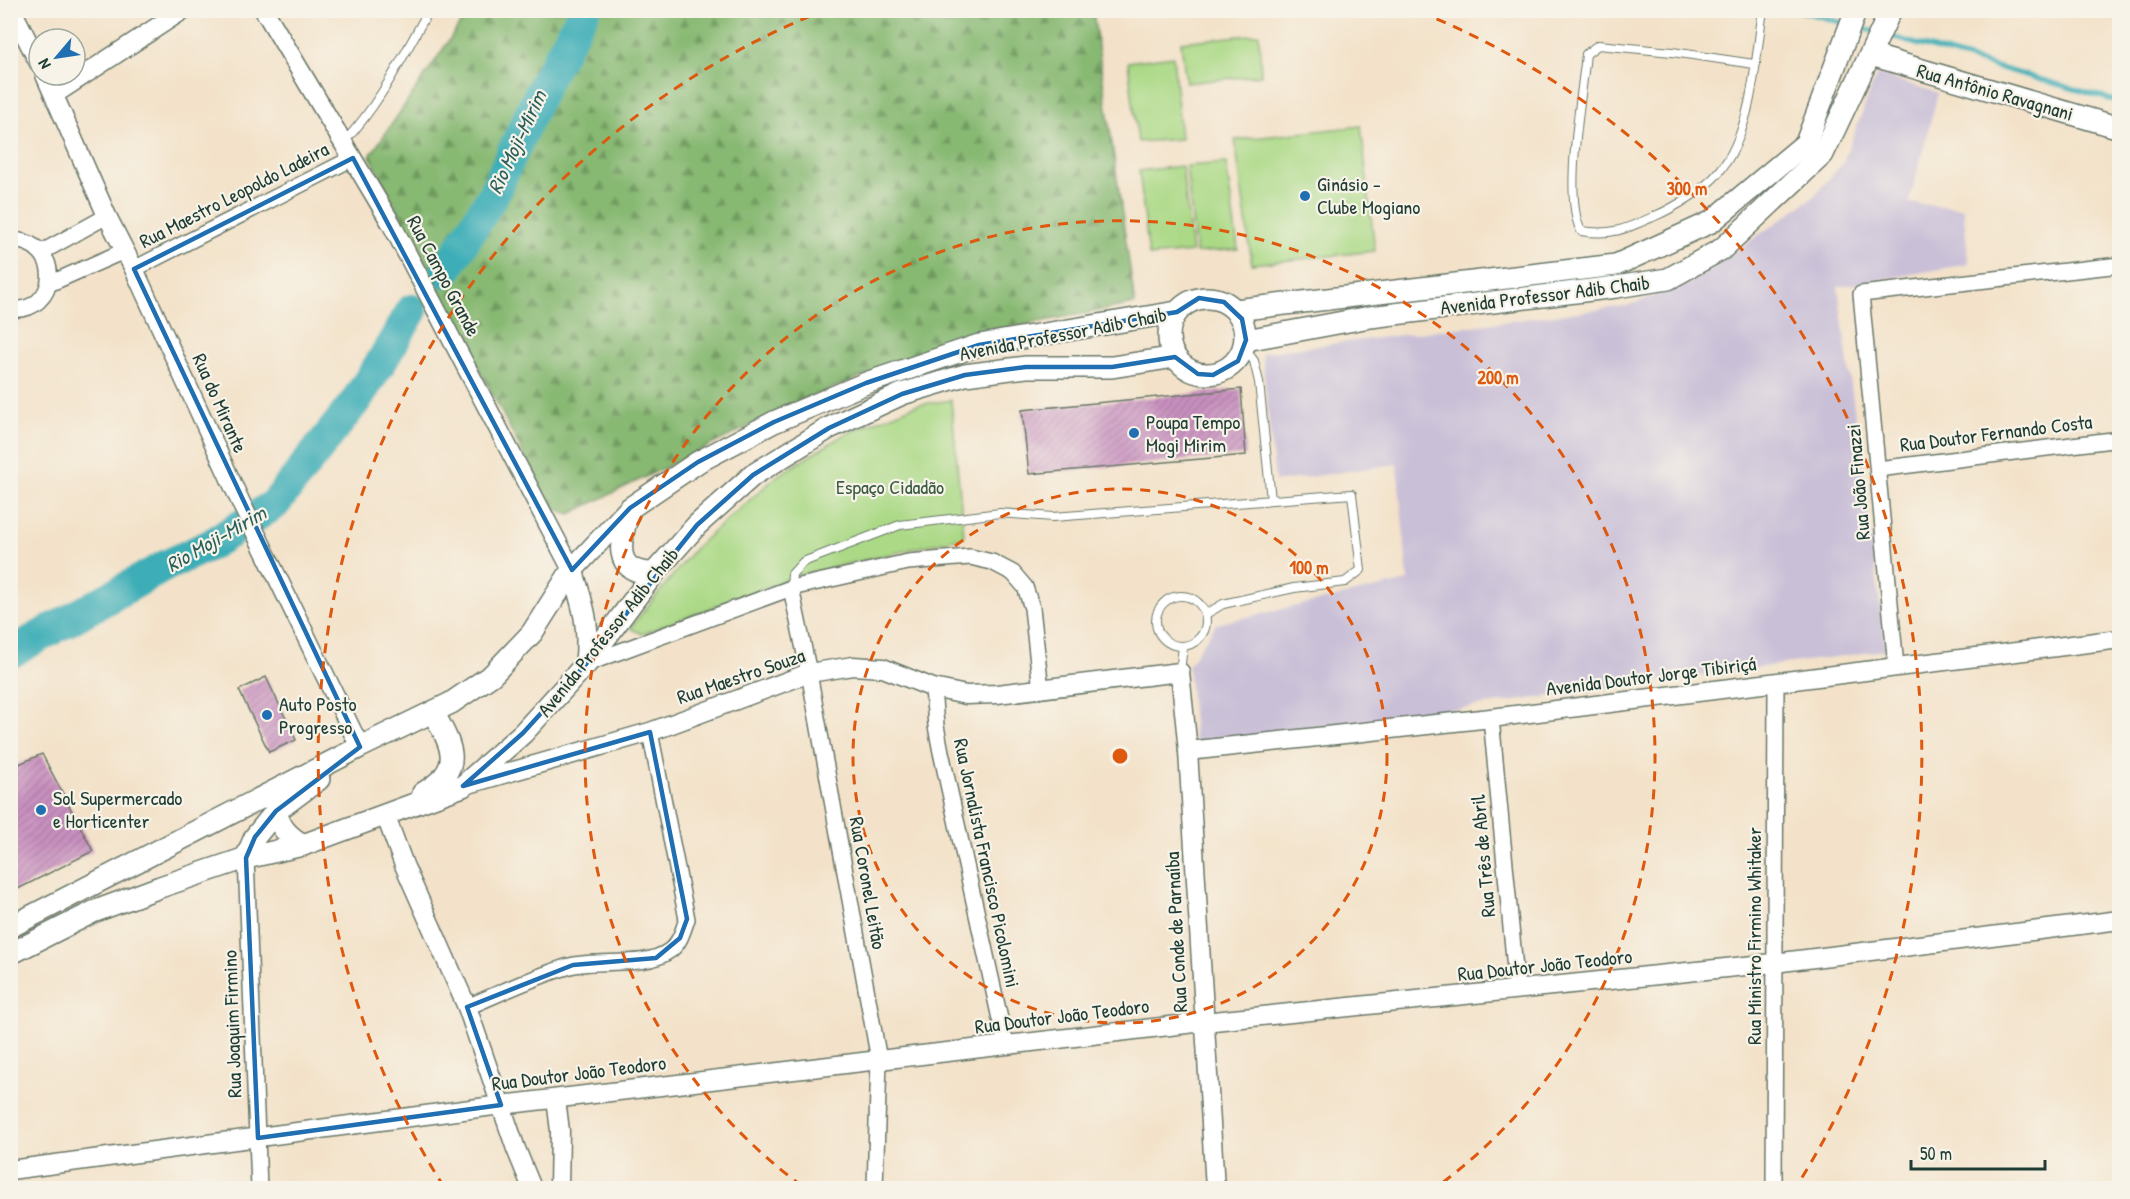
<svg xmlns="http://www.w3.org/2000/svg" width="2130" height="1199" viewBox="0 0 2130 1199" font-family="'Patrick Hand',sans-serif">
	<style>
		.industrial { fill: #c9bfd7 }
		.forest { fill: url(#forest-firs); stroke: #547b54; stroke-width: 1.5 }
		.park { fill: #abd986; stroke: #658b5d; stroke-width: 1.5 }
		.lines { fill: none; stroke-linecap: round; stroke-linejoin: round }
		.stream { stroke: #3daeb7; stroke-width: 5 }
		.river { stroke: #3daeb7; stroke-width: 32 }
		.building { fill: url(#building-hatch) }
		.service-casing { stroke: #697768; stroke-width: 10 }
		.minor-casing { stroke: #697768; stroke-width: 18 }
		.tertiary-casing { stroke: #697768; stroke-width: 21 }
		.secondary-casing { stroke: #697768; stroke-width: 24 }
		.service { stroke: #fff; stroke-width: 8 }
		.minor { stroke: #fff; stroke-width: 15 }
		.tertiary { stroke: #fff; stroke-width: 18 }
		.secondary { stroke: #fff; stroke-width: 21 }
		.marked { fill: none; stroke: #1f6fb2; stroke-width: 4.5; stroke-linejoin: round }
		.ring { fill: none; stroke: #de580e; stroke-width: 3; stroke-dasharray: 10 8 }
		.poi-dot { fill: #1f6fb2; stroke: #f7f3e8; stroke-width: 2 }
		.labels { text-anchor: middle; stroke-width: 4.5; stroke-linejoin: round; paint-order: stroke }
		.street-label { font-size: 20px; fill: #1f3d34; stroke: #f7f3e8 }
		.poi-label { font-size: 20px; fill: #1f3d34; stroke: #f7f3e8; text-anchor: start }
		.park-label { font-size: 20px; fill: #3b5c44; stroke: #f7f3e8 }
		.water-label { font-size: 21px; font-style: italic; fill: #285f5b; stroke: #f7f3e8 }
		.centre { fill: #de580e; stroke: #f7f3e8; stroke-width: 3 }
		.ring-label { font-size: 18px; text-anchor: middle; font-weight: bold; fill: #de580e; stroke: #f7f3e8; stroke-width: 4.5; stroke-linejoin: round; paint-order: stroke }
	</style>
	<defs>
		<pattern id="forest-firs" width="22" height="20" patternUnits="userSpaceOnUse" patternTransform="scale(1.5)"><rect width="22" height="20" fill="#88b973"/><path d="M5 1l3.5 6h-7zM16 11l3.5 6h-7z" fill="#6f985f"/></pattern>
		<pattern id="building-hatch" width="6" height="6" patternUnits="userSpaceOnUse" patternTransform="scale(1.5)"><rect width="6" height="6" fill="#c990c0"/><path d="M-1 1l2-2M0 6l6-6M5 7l2-2" fill="none" stroke="#a3779d"/></pattern>
	</defs>
	<rect width="100%" height="100%" fill="#f7f3e8"/>
	<filter id="ink" filterUnits="userSpaceOnUse"><feTurbulence type="fractalNoise" baseFrequency=".0167" numOctaves="2"/><feDisplacementMap in="SourceGraphic" scale="12" xChannelSelector="R" yChannelSelector="G"/><feConvolveMatrix kernelMatrix="1 2 1 2 8 2 1 2 1" color-interpolation-filters="sRGB"/></filter>
	<filter id="wash" filterUnits="userSpaceOnUse"><feTurbulence type="fractalNoise" baseFrequency=".008" numOctaves="4" result="noise"/><feDisplacementMap in="SourceGraphic" scale="24" xChannelSelector="R" yChannelSelector="G"/><feGaussianBlur stdDeviation="1.35" result="paint"/><feColorMatrix in="noise" values="0 0 0 0 0 0 0 0 0 0 0 0 0 0 0 0 0 1.4 0 .05"/><feComposite in="paint" operator="in"/></filter>
	<g filter="url(#wash)">
		<rect width="100%" height="100%" fill="#f3e2c9"/>
		<polygon class="industrial" points="1877,74 1938,93 1909,203 1963,208 1969,264 1838,287 1886,650 1195,745 1188,666 1216,624 1408,581 1397,464 1275,482 1262,353 1626,306 1688,284 1812,198 1843,163"/>
		<polygon class="forest" points="469,11 1093,11 1135,304 965,336 805,399 570,514 551,508 370,156"/>
		<g class="park">
			<polygon points="1259,34 1261,75 1186,83 1181,42"/>
			<polygon points="1173,56 1181,139 1138,142 1128,62"/>
			<polygon points="1361,126 1375,251 1252,264 1235,140"/>
			<polygon points="1226,163 1238,249 1196,253 1186,166"/>
			<polygon points="1182,166 1192,252 1149,256 1139,171"/>
			<polygon points="951,400 964,537 796,576 642,634 630,628 696,547 777,476 845,434 916,405"/>
		</g>
		<g class="lines">
			<g class="stream">
				<polyline points="1797,10 1847,24"/>
				<polyline points="1856,27 1876,32"/>
				<polyline points="1885,35 2120,102"/>
			</g>
			<g class="river">
				<polyline points="445,272 493,195 544,84 585,10"/>
				<polyline points="10,653 167,565 210,545 275,504 355,402 383,359 412,310"/>
			</g>
		</g>
		<g id="blocks">
			<g class="building">
				<polygon points="1241,389 1246,455 1029,474 1022,410"/>
				<polygon points="266,677 296,740 269,752 239,690"/>
				<polygon points="42,754 93,851 10,893 10,768"/>
			</g>
		</g>
	</g>
	<g filter="url(#ink)">
		<use href="#blocks" fill-opacity="0" stroke="#697768" stroke-width="1.5"/>
		<g class="lines">
			<g class="service-casing">
				<g id="service">
					<path d="M1754,64L1672,52L1598,45L1586,54C1582,96 1563,197 1581,231C1613,236 1628,228 1655,216C1676,207 1705,189 1719,172C1753,131 1755,61 1763,10"/>
					<path d="M344,142C380,104 403,56 429,10"/>
					<polyline points="1244,347 1254,361 1259,382 1271,500"/>
					<polyline points="791,588 792,574 803,562 900,525 1000,513 1053,517 1352,494 1361,570 1345,582 1294,588 1223,604 1206,614"/>
					<circle cx="1181" cy="621" r="25"/>
					<polyline points="1180,672 1183,646"/>
				</g>
			</g>
			<g class="minor-casing">
				<g id="minor">
					<path d="M10,240C66,241 59,315 10,309"/>
					<polyline points="42,252 107,216"/>
					<polyline points="134,269 353,158"/>
					<polyline points="49,284 124,251"/>
					<polyline points="1878,469 2120,439"/>
					<polyline points="791,588 809,673 879,1060 875,1188"/>
					<polyline points="586,664 791,588 908,562 970,557 992,562 1013,573 1025,587 1032,608 1041,690"/>
					<polyline points="1896,667 1861,294 2120,265"/>
					<polyline points="933,688 936,726 941,752 1006,1046"/>
					<polyline points="1491,718 1517,990"/>
					<polyline points="246,858 259,1188"/>
					<path d="M467,1007C501,993 535,976 570,966C599,958 644,969 669,951C680,944 683,930 687,919L650,732"/>
					<polyline points="1774,1188 1776,684"/>
				</g>
			</g>
			<g class="tertiary-casing">
				<g id="tertiary">
					<polyline points="12,10 39,63"/>
					<polyline points="264,10 391,223 572,570"/>
					<polyline points="45,75 107,216 134,269 242,505 360,747"/>
					<polyline points="55,94 183,10"/>
					<polyline points="1188,751 1491,718 2120,639"/>
					<polyline points="465,785 650,732 809,673 853,666 883,668 933,688 966,695 997,694 1180,672 1188,751 1215,1188"/>
					<polyline points="385,814 404,865 467,1007 516,1149 532,1188"/>
					<polyline points="556,1099 560,1131 559,1188"/>
					<polyline points="10,1170 501,1105 879,1060 1204,1022 1774,963 2120,920"/>
				</g>
			</g>
			<g class="secondary-casing">
				<g id="secondary">
					<polyline points="1871,55 2120,128"/>
					<circle cx="1207" cy="336" r="38"/>
					<polyline points="1235,310 1616,265 1711,222 1806,143 1856,10"/>
					<polyline points="1246,340 1370,317 1616,287 1668,279 1722,249 1823,154 1891,10"/>
					<path d="M629,511C620,539 611,574 654,573"/>
					<path d="M572,570C583,605 590,625 586,663"/>
					<path d="M423,793C465,769 453,748 433,712"/>
					<path d="M303,845C288,836 280,828 276,811L319,779"/>
					<polyline points="246,858 255,837 276,811"/>
					<polyline points="10,927 360,747 451,703 492,675 532,633 572,570 630,508 698,462 774,422 866,383 979,345 1177,312"/>
					<polyline points="10,954 93,912 160,887 246,858 303,845 463,786 523,733 586,664 654,573 697,525 753,475 829,428 902,394 965,375 1026,367 1112,367 1175,357"/>
				</g>
			</g>
			<use href="#service" class="service"/>
			<use href="#minor" class="minor"/>
			<use href="#tertiary" class="tertiary"/>
			<use href="#secondary" class="secondary"/>
		</g>
	</g>
	<path class="marked" d="M353,158L572,570L630,508L698,462L774,422L866,383L979,345L1177,312L1199,298L1224,302L1242,319L1246,340L1238,361L1213,375L1198,374L1175,357L1112,367H1026L965,375L902,394L829,428L753,475L697,525L586,664L523,733L463,786L650,732L687,919L680,938L656,958L573,965L467,1007L501,1105L258,1138L246,858L255,837L276,811L360,747L134,269Z"/>
	<g class="ring">
		<circle cx="1120" cy="756" r="267"/>
		<path d="M802 1186A535 535 0 1 1 1438 1186"/>
		<path d="M444 1187A802 802 0 0 1 820 12M1420 12A802 802 0 0 1 1796 1187"/>
	</g>
	<g class="poi-dot">
		<circle cx="1305" cy="196" r="6"/>
		<circle cx="1134" cy="433" r="6"/>
		<circle cx="267" cy="715" r="6"/>
		<circle cx="41" cy="810" r="6"/>
	</g>
	<g class="labels">
		<g class="street-label">
			<text transform="translate(1995 92) rotate(16)" y="7">Rua Antônio Ravagnani</text>
			<text transform="translate(234 195) rotate(-27)" y="7">Rua Maestro Leopoldo Ladeira</text>
			<text transform="translate(444 276) rotate(62)" y="7">Rua Campo Grande</text>
			<text transform="translate(1545 295) rotate(-7)" y="7">Avenida Professor Adib Chaib</text>
			<text transform="translate(1063 334) rotate(-11)" y="7">Avenida Professor Adib Chaib</text>
			<text transform="translate(220 403) rotate(66)" y="7">Rua do Mirante</text>
			<text transform="translate(1996 433) rotate(-7)" y="7">Rua Doutor Fernando Costa</text>
			<text transform="translate(1858 482) rotate(-95)" y="7">Rua João Finazzi</text>
			<text transform="translate(608 632) rotate(-51)" y="7">Avenida Professor Adib Chaib</text>
			<text transform="translate(741 676) rotate(-19)" y="7">Rua Maestro Souza</text>
			<text transform="translate(1651 676) rotate(-7)" y="7">Avenida Doutor Jorge Tibiriçá</text>
			<text transform="translate(1483 856) rotate(-95)" y="7">Rua Três de Abril</text>
			<text transform="translate(987 863) rotate(78)" y="7">Rua Jornalista Francisco Picolomini</text>
			<text transform="translate(868 883) rotate(80)" y="7">Rua Coronel Leitão</text>
			<text transform="translate(1176 932) rotate(-93)" y="7">Rua Conde de Parnaíba</text>
			<text transform="translate(1754 936) rotate(-90)" y="7">Rua Ministro Firmino Whitaker</text>
			<text transform="translate(1545 965) rotate(-6)" y="7">Rua Doutor João Teodoro</text>
			<text transform="translate(1062 1016) rotate(-7)" y="7">Rua Doutor João Teodoro</text>
			<text transform="translate(232 1024) rotate(-92)" y="7">Rua Joaquim Firmino</text>
			<text transform="translate(579 1073) rotate(-7)" y="7">Rua Doutor João Teodoro</text>
		</g>
		<g class="poi-label">
			<text x="1317" y="191">Ginásio -<tspan x="1317" dy="23">Clube Mogiano</tspan></text>
			<text x="1146" y="429">Poupa Tempo<tspan x="1146" dy="23">Mogi Mirim</tspan></text>
			<text x="279" y="711">Auto Posto<tspan x="279" dy="23">Progresso</tspan></text>
			<text x="53" y="805">Sol Supermercado<tspan x="53" dy="23">e Horticenter</tspan></text>
		</g>
		<g class="park-label">
			<text x="890" y="494">Espaço Cidadão</text>
		</g>
		<g class="water-label">
			<text transform="translate(517 142) rotate(-65)" y="7">Rio Moji-Mirim</text>
			<text transform="translate(216 539) rotate(-30)" y="7">Rio Moji-Mirim</text>
		</g>
	</g>
	<circle cx="1120" cy="756" r="9" class="centre"/>
	<g class="ring-label">
		<text x="1687" y="195">300 m</text>
		<text x="1498" y="384">200 m</text>
		<text x="1309" y="574">100 m</text>
	</g>
	<rect width="2130" height="1199" fill="none" stroke="#f7f3e8" stroke-width="36"/>
	<g transform="translate(57 57) rotate(241)"><circle r="28" fill="#f7f3e8" stroke="#a1aaa0" stroke-width="1.5"/>
	<path d="M0-4.5L10 22L0 15L-10 22Z" fill="#1f6fb2"/>
	<text y="-9" font-size="16" font-weight="bold" text-anchor="middle" fill="#1f3d34">N</text>
	</g>
	<path d="M1911 1160v9h134v-9" fill="none" stroke="#1f3d34" stroke-width="3"/>
	<text x="1920" y="1160" font-size="18" fill="#1f3d34" stroke="#f7f3e8" stroke-width="4.5" paint-order="stroke">50 m</text>
</svg>
